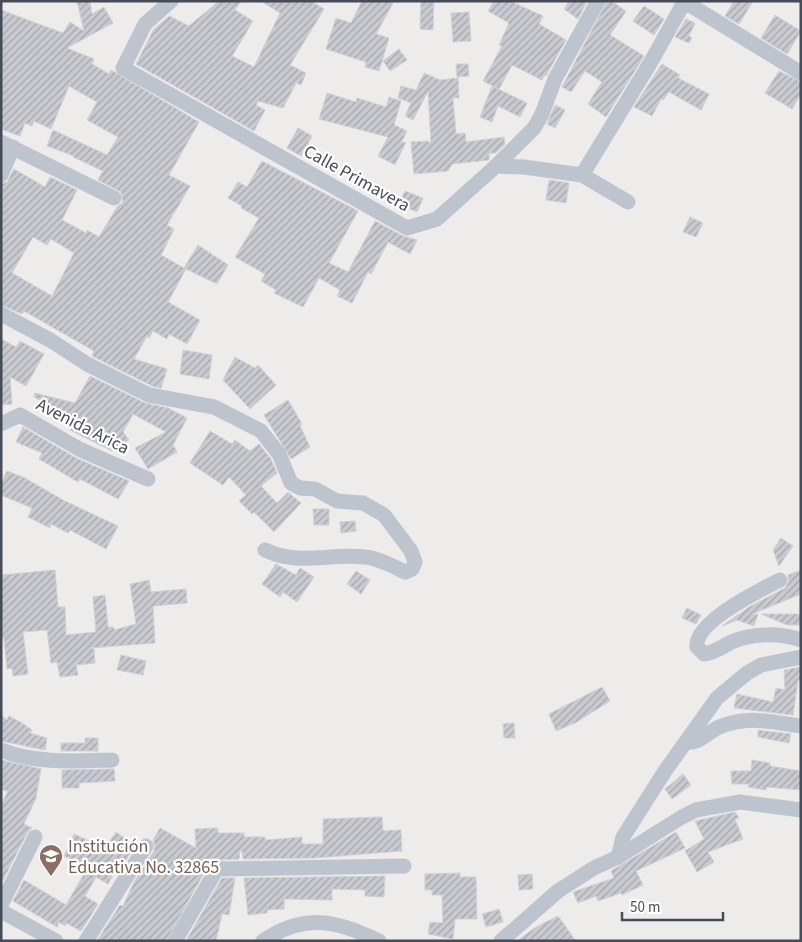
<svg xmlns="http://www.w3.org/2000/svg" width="802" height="942" viewBox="0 0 802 942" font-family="'Source Sans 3',sans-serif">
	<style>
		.building { fill: url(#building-hatch); stroke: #cfd1d7; fill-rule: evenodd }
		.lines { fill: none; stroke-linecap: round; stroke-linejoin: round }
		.minor { stroke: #bdc4cd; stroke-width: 15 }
		.labels { text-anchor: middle; stroke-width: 4.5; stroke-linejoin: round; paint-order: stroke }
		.street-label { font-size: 18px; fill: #454c57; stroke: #fff }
		.education-label { font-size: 18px; fill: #785e54; stroke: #fff; text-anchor: start }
	</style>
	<defs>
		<pattern id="building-hatch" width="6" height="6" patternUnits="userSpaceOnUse" patternTransform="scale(1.25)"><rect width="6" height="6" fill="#c8cad0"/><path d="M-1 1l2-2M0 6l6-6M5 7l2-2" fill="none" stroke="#a4a6ac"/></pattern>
	</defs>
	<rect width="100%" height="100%" fill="#eeebeb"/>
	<g class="building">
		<path d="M77,1H90L92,14L104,7L113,23L67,48L94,59L92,64L109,74L111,70L199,122L169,175L190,186L167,225L174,229L161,255L184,268L198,245L228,265L217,284L186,269L168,302L200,320L187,344L169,334L167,339L153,331L149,338L147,336L134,359L167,369L161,388L152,386L92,356L94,351L24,311L22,314L1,305V184L7,182L14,169L45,187L50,177L77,190L62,220L86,233L87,230L99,237L117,207L123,202L121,192L98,180L103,171L73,157L74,156L47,146L53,130L107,155L118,137L87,120L97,102L69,86L51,129L34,121L32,126L25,123L20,136L1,129V10L63,33L70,22L84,31ZM33,237L47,245L51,239L74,253L52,296L12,273Z"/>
		<polygon points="219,1 241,1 235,10 253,21 232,56 254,67 280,13 261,1 311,1 324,9 290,65 306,73 301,85 296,83 283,108 258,101 256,105 265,110 254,131 136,64 154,29 169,16 189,26"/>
		<polygon points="362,1 394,1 376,34 389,38 379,71 365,67 366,62 326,49 336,18 351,23"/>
		<polygon points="421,1 434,1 433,30 420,29"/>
		<polygon points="494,1 510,1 543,16 539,24 566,40 546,76 544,75 542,80 512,65 499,89 483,81 502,46 499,45 509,23 488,11"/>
		<polygon points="569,1 587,1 578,19 564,9"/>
		<polygon points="607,1 611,1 626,11 610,35 644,56 606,117 588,104 602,82 585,71 571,92 562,87"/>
		<polygon points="734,1 753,1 739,24 725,16"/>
		<polygon points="644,6 664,19 654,35 633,21"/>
		<polygon points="469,12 471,41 453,42 451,13"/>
		<polygon points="775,15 801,31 787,54 761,38"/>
		<polygon points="686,19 695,23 689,36 692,38 689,43 675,37"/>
		<polygon points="399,49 407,60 390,71 383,61"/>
		<polygon points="456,64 468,64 469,76 457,77"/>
		<polygon points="662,64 680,75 678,78 709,94 701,110 669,92 663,100 661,99 652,116 634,107"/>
		<polygon points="779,71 801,82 801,94 792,109 765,93"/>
		<polygon points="424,73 440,80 458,78 459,98 453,98 456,134 465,133 466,142 504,137 505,144 496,153 489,153 489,160 452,164 448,171 414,174 411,142 427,141 431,143 428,91 413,120 405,116 411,103 398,98 401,86 416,90"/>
		<polygon points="492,86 527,103 520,117 498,106 492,122 480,117"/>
		<polygon points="327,93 356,102 357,98 386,107 389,97 401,101 394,125 407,131 401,143 406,142 395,165 378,156 388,137 319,119"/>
		<polygon points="555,105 565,110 555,128 547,124"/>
		<polygon points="298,128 312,136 301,156 287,148"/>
		<polygon points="262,161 358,211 329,263 348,272 375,221 403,236 417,240 410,254 388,242 371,274 368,272 352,303 337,296 340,290 319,278 303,307 274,293 276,290 261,281 265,274 235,257 259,218 241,208 242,206 228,198 238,182 247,187"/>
		<polygon points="549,180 569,183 566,203 546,200"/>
		<polygon points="405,191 423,198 417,212 399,204"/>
		<polygon points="690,217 703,223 696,237 683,232"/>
		<polygon points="1,339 16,347 20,341 44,354 26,386 10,377 12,404 1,405"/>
		<polygon points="183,350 212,355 209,379 180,374"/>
		<polygon points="235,357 255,368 258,365 276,385 250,409 223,380"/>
		<polygon points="90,376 145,403 168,408 187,418 173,445 177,452 148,469 135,448 166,432 133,414 123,432 129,440 112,451 70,430 73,425 68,422 71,416 34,397 35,393 75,403"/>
		<polygon points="288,400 302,424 300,426 310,447 291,459 264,415"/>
		<polygon points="23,427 76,458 129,481 118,499 80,479 78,482 39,459 42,453 16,442"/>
		<polygon points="210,431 232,444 235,440 250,451 259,444 271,459 277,473 261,486 277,503 288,492 301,503 274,532 254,512 252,514 239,501 246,495 229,477 223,485 190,463"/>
		<polygon points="7,471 23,477 63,500 118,526 106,549 70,530 68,533 51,524 50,528 28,517 32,508 1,495 1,483"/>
		<polygon points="313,509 329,509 329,525 314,525"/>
		<polygon points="355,521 356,531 341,533 340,522"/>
		<polygon points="781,538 793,546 779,566 773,550"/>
		<polygon points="276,564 296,575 300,568 314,577 297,602 283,592 280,597 262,584"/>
		<polygon points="55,570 58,607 65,607 66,635 96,632 93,597 105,595 108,627 114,627 114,630 136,624 130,584 149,580 151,592 186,589 187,603 153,606 155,643 90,648 94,649 95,663 76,665 78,675 60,677 57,662 51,663 47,630 23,632 28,674 13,676 12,668 7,669 4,638 1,638 1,575"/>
		<polygon points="801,570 801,594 752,614 758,614 754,626 737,620 722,626 749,607 785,588 789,581 788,575"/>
		<polygon points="356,571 370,580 361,594 347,584"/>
		<polygon points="687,608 701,615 696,624 682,618"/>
		<polygon points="761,614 801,614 801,625 787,625"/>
		<polygon points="121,655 146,661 143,675 117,670"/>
		<polygon points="801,667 801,680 798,680 793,715 734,708 737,694 773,702 776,688 785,690 784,670"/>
		<polygon points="602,687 610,701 575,723 556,731 549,714"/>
		<polygon points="1,715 7,720 9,716 22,723 32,730 30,733 47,738 45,750 1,741"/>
		<polygon points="514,723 515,738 504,738 503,724"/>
		<polygon points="758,730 791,734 789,743 758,737"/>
		<polygon points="85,738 98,738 98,751 61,751 61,743 85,743"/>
		<polygon points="1,760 41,769 36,798 24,824 32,828 27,833 1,884 1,805 8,791 1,790"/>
		<polygon points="752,760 770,763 770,766 801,771 801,790 766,787 766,790 748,787 749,784 732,784 731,771 751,771"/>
		<polygon points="114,769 115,781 79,783 79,788 62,788 62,770"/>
		<polygon points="683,774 691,785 672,799 665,789"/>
		<polygon points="735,812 739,818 735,819 743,839 708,852 714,862 697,872 685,851 704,839 695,821"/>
		<polygon points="382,817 383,831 401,830 402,851 314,858 243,859 242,851 240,851 239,859 217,860 209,864 166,941 97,941 120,905 123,906 134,882 154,851 155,846 153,840 160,828 196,848 195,829 218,828 218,833 244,833 244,837 265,837 265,840 302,837 302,844 323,844 323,819"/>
		<polygon points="116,832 135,846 123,864 120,862 108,884 96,877 85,896 98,904 81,931 66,923 65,926 59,922 57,927 13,901 24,880 66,905 88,867 64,856 74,834 105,848"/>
		<polygon points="676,832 685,848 636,871 643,885 622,895 621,893 598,901 596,896 578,903 573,892 614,878 611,871"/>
		<polygon points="460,873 460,877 476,877 477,919 455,919 453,939 428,934 430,922 443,923 442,895 432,895 432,890 425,890 425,874"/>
		<polygon points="532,874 533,889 519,890 518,875"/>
		<polygon points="385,876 384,897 365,896 365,890 332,889 332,900 284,899 284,909 267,910 267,913 248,915 244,878"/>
		<polygon points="222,878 235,878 229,915 222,914 216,941 186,941"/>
		<polygon points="499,909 503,922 486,927 482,914"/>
		<polygon points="558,916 576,941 517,941 536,927"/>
	</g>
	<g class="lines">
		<g class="minor">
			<polyline points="171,1 145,24 123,68 407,228 437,219 496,166 524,167 582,175 628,202"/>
			<polyline points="1,142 114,198"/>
			<polyline points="496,166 534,128 542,114 555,79 598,1"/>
			<polyline points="1,175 13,147"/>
			<polyline points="582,175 652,60 682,6 690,5 801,73"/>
			<path d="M1,314L50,340L87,364L149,395L214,407L261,431L279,454L291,483L300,488L315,489L337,501L363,503L384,515L411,551L415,562L412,569L405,572C392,566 379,558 365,557C330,553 298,566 265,550"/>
			<polyline points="1,424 20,415 81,450 148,479"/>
			<path d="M780,580C760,590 694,622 697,647L704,654C715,653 724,645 734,641C753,633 781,633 801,640"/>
			<path d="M687,742C699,744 708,732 719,727C750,715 770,722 801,726"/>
			<path d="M1,750C36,764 76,761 112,760"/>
			<polyline points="618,857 623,837 665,771 717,698 747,673 761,665 801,657"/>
			<polyline points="1,905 35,837"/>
			<polyline points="1,911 56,941"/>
			<polyline points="86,941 146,846"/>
			<polyline points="175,941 217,869 404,866"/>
			<path d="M263,941C304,913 337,920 379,941"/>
			<polyline points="501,941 558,891 594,868 618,857 682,817 696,810 740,802 801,810"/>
		</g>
	</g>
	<defs>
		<g id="school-pin" transform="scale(1.25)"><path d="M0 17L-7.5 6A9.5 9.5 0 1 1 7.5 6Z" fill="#8d6e63" stroke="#fff"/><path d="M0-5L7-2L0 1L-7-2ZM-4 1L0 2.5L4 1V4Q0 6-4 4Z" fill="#fff"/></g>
	</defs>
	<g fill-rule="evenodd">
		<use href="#school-pin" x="51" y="856"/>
	</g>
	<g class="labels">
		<g class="street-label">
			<text transform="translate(357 178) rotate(29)" y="6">Calle Primavera</text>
			<text transform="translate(83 426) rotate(27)" y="6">Avenida Arica</text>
		</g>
		<g class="education-label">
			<text x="68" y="852">Institución<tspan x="68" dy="21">Educativa No. 32865</tspan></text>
		</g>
	</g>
	<rect width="802" height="942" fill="none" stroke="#454c57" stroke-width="5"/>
	<path d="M622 912v8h101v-8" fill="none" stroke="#454c57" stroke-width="2.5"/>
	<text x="630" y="912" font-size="15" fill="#454c57" stroke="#ffffff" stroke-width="4" paint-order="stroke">50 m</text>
</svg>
